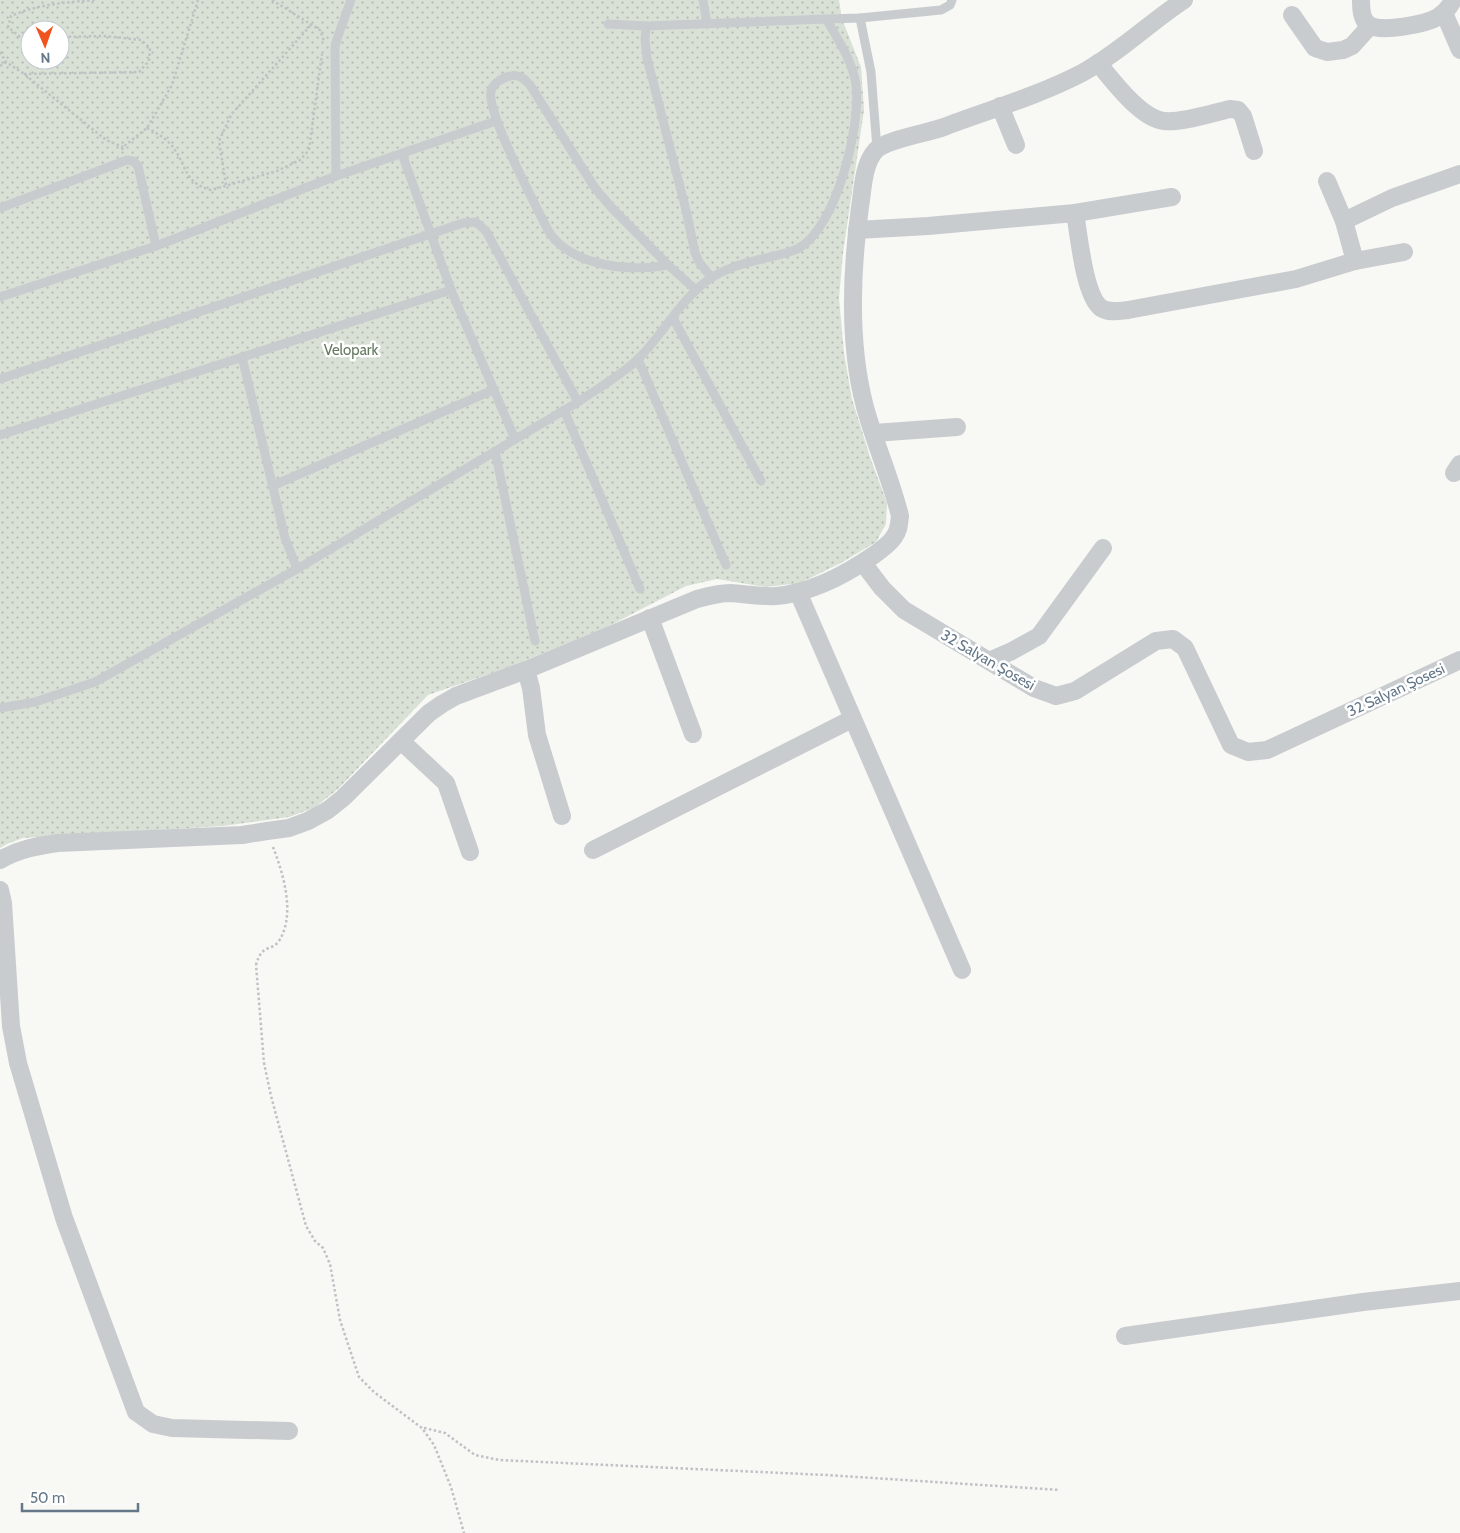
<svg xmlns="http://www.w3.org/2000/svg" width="1460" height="1533" viewBox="0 0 1460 1533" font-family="Cabin,sans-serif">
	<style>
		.park { fill: url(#park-dots); fill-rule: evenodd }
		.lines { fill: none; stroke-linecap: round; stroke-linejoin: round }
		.path { stroke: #bfc2c4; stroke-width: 2.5; stroke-dasharray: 2.5 2.5; stroke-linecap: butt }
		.service { stroke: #c8cccf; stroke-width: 9 }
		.minor { stroke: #c8cccf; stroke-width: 18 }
		.labels { text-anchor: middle; stroke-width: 5; stroke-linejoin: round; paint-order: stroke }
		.park-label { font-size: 15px; fill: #657a61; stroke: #fff }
		.street-label { font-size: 15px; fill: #657889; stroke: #fff }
	</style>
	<defs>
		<pattern id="park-dots" width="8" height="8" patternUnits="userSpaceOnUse" patternTransform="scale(1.25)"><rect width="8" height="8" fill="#d9e1d6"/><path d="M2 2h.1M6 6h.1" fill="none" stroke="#b4bbb3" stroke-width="1.8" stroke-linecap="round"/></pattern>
	</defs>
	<rect width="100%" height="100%" fill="#f8f8f5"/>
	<path class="park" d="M0,0H839L842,19L861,67L864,110L843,253L839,298L844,353L852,399L870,457L887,503L886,524L876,542L841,563L800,583L766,587L717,579L686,586L607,627L509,667L428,695L338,789L314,808L289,817L223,826L23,838L7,844L0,848ZM30,30H60V60H30Z"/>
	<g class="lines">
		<g class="path">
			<polyline points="272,0 320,30 324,41"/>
			<path d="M30,37H20L8,27L11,16C38,4 68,2 97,0"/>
			<polyline points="0,52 6,62 24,74 106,140 123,147"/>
			<polyline points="0,66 6,62"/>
			<polyline points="24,74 139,72 149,61 150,48 141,40 104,36 60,37"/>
			<path d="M147,128C157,133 169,140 175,150C187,168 185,183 211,190L277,171L300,160L309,150L322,54"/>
			<polyline points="122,150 123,147 147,128 172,85 198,0"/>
			<polyline points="226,185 219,141 231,115 311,25"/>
			<path d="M273,847C283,873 296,914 279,941C271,952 262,943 256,965L264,1063L271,1096L306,1226L315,1241L323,1248L330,1264L340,1320L359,1377L374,1392L422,1428L434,1445L451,1487L464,1533"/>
			<polyline points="424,1428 445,1433 475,1455 499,1460 826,1475 1060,1490"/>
		</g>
		<g class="service">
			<polyline points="703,0 707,24"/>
			<polyline points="860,18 871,72 877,149"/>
			<polyline points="826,19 860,18 941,10 950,5 952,0"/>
			<polyline points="646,26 645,40 647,58 686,210 695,253 699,262 711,277"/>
			<polyline points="402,154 451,290 515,439"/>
			<polyline points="336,176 335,47 337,39 351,0"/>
			<polyline points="0,208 127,160 133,161 138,166 156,246"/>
			<path d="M668,265C630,272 573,267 549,232C537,208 486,113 491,91C493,83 503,77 511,76C519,74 525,79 530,85L595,188L611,207L668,265L696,290"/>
			<polyline points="0,297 156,246 336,176 496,121"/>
			<polyline points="673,318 761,481"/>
			<polyline points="242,357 285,538 297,569"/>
			<polyline points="638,359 726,565"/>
			<polyline points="0,379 463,223 476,222 486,231 578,402"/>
			<polyline points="564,410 640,589"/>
			<polyline points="0,435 451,290"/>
			<polyline points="495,451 535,641"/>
			<polyline points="272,486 493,390"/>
			<path d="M0,708L35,702L95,682L297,569L578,402C598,388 622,375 639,358C662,335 678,304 704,283C724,267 749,262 774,256C782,254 792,252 799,248C837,226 861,126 856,85C853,62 838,39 826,19L646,26L608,24"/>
		</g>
		<g class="minor">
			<path d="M1361,0C1361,8 1361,20 1369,25C1381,33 1426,24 1438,17C1444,13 1450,7 1453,0"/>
			<polyline points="1444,13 1460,50"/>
			<polyline points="1292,15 1315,48 1327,52 1343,50 1352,46 1370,26"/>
			<path d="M1098,63C1112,80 1141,119 1164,121C1182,123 1212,113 1230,109L1238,110L1243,116L1254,151"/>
			<polyline points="1000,106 1016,145"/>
			<polyline points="1327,181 1344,221 1355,261"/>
			<path d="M1075,213C1079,235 1084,295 1101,308C1109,313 1119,311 1128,310L1296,279L1355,261L1404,252"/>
			<polyline points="1344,221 1392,198 1460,174"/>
			<polyline points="857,230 928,226 1075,213 1172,197"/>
			<polyline points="874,433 957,427"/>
			<polyline points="1454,473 1460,464"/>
			<polyline points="863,563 882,588 904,610 1034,688 1056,696 1075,691 1156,641 1173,639 1185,648 1231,745 1248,752 1267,750 1460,660"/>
			<polyline points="798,592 962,970"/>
			<polyline points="650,618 693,734"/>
			<polyline points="989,661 1012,651 1039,636 1103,548"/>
			<polyline points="526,670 531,688 537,735 562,816"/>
			<polyline points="401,741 446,783 470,852"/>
			<polyline points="593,850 852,719"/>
			<path d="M0,860C19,849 37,846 58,843L242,835L267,831L289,828L308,821L328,810L343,798L429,713L442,704L456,696L526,670L697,599C708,596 719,593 730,593C746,594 761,597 776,596C812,593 845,575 874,555C881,549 889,545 894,537C899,531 899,524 900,516C891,479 875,444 865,407C848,343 851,273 860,207C863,189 863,164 876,150C887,139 928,133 944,127C989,110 1040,95 1082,73C1119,53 1149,23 1184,0"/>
			<polyline points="0,890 3,903 11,1026 18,1063 64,1218 136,1412 153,1424 172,1428 289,1431"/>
			<polyline points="1125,1336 1363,1302 1460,1291"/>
		</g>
	</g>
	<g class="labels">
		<g class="park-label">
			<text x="351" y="355">Velopark</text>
		</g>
		<g class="street-label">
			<text transform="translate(988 660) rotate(30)" y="5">32 Salyan Şosesi</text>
			<text transform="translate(1396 690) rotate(-25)" y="5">32 Salyan Şosesi</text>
		</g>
	</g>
	<g transform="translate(45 45) rotate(178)"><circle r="24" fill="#ffffff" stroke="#c1c9d0"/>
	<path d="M0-4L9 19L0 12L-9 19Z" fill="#f0531e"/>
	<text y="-8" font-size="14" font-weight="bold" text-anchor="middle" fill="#657889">N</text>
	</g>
	<path d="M22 1503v8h116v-8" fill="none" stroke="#657889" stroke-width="2.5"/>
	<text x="30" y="1503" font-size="15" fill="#657889" stroke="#ffffff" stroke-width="4" paint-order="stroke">50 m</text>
</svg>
